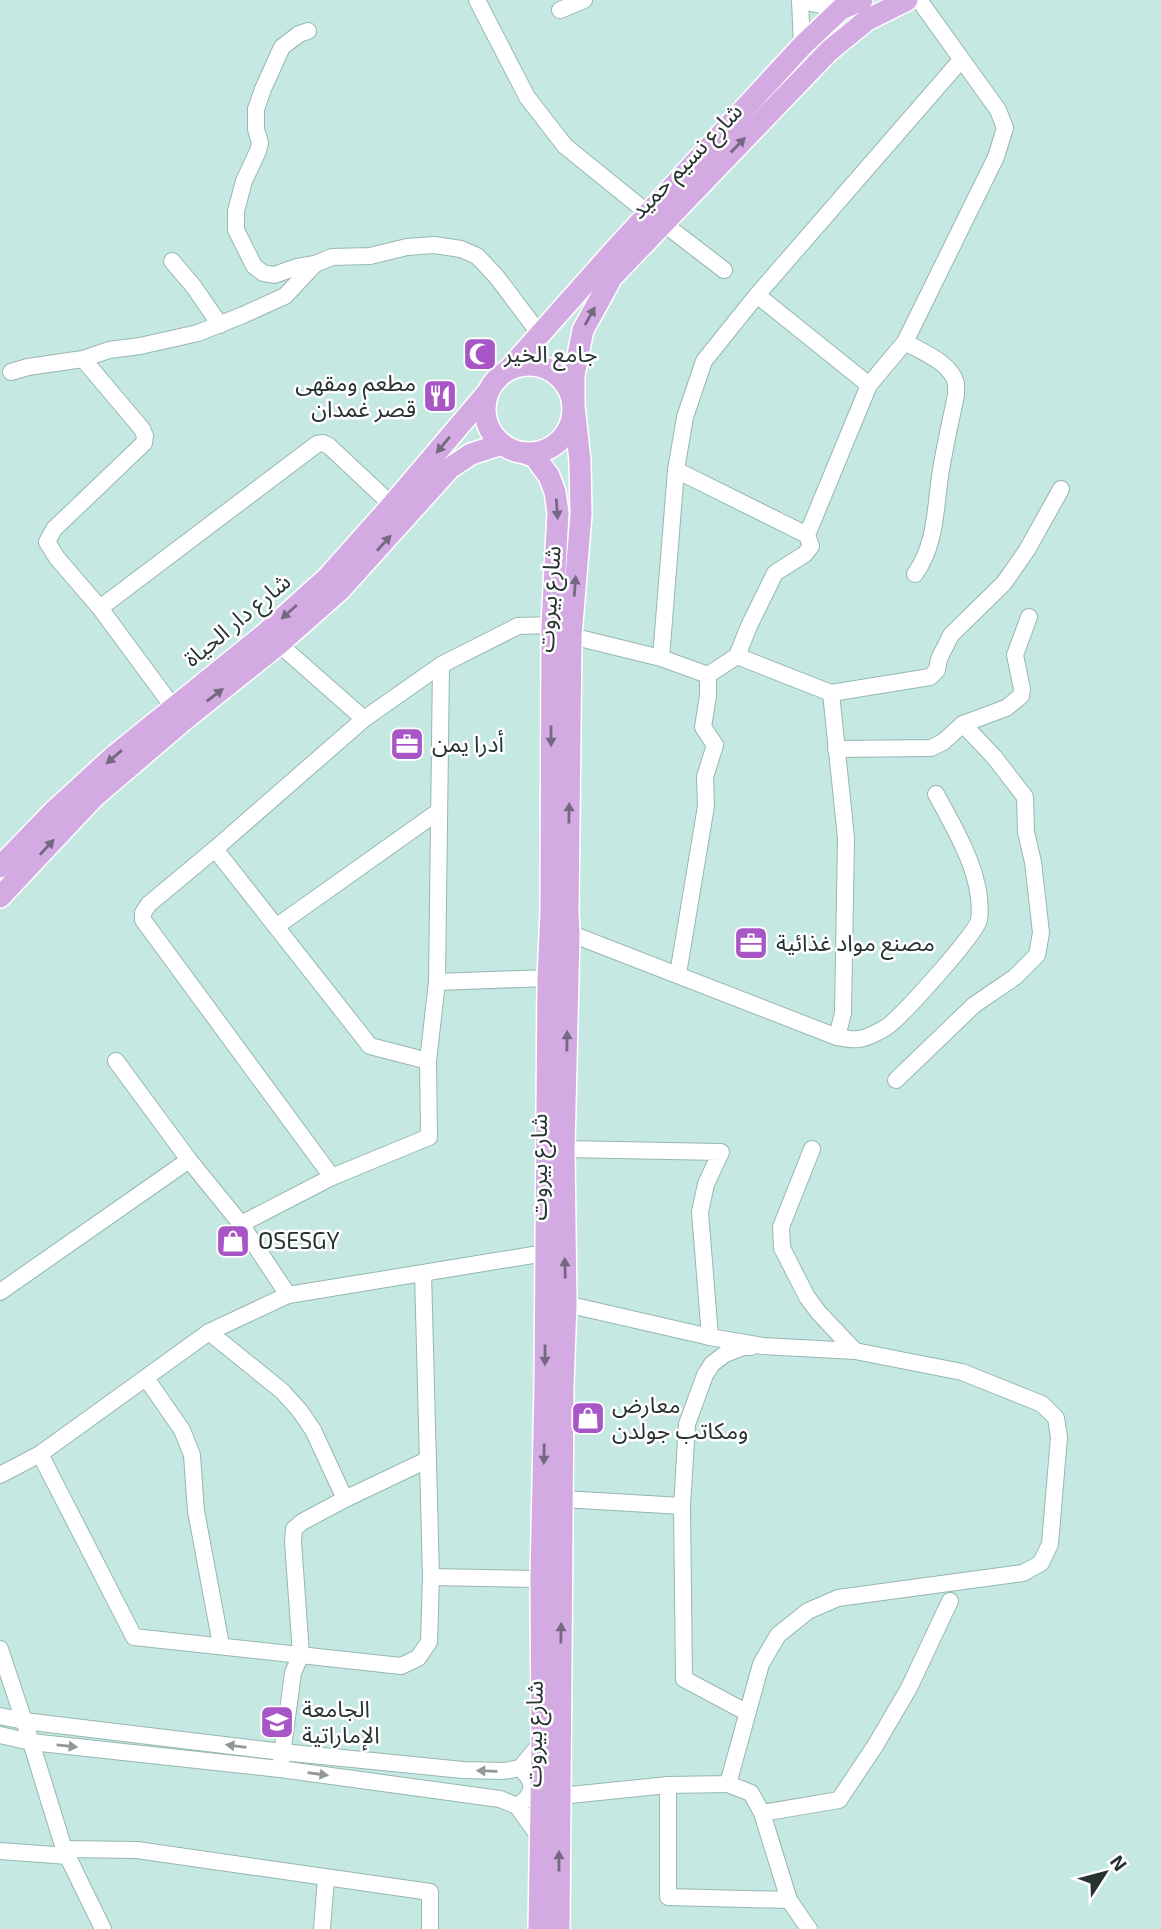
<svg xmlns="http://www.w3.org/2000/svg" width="1161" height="1929" viewBox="0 0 1161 1929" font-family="'Exo 2','Noto Sans Arabic',sans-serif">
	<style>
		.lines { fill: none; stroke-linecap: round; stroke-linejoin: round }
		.minor-casing { stroke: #96b7b2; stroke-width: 18 }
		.major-casing { stroke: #fff; stroke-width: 24 }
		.minor { stroke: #fff; stroke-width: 16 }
		.major { stroke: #d3abe2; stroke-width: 21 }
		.oneway { fill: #746981 }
		.oneway2 { fill: #929998 }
		.labels { text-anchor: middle; stroke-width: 5; stroke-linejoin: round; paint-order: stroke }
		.street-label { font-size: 23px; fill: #263331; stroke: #fff }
		.poi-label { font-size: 23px; fill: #263331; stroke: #fff; text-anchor: start }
	</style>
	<rect width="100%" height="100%" fill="#c6e8e3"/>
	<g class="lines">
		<g class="minor-casing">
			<g id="minor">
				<polyline points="477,0 527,97 565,146 649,214"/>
				<polyline points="800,0 802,46"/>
				<polyline points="801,1 841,9 846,4"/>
				<polyline points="560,10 584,0"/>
				<polyline points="308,31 299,34 282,47 263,89 256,109 256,129 260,143 258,151 244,181 236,211 236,230 254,266 263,273 274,275 297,267 315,264"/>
				<polyline points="663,223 724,270"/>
				<polyline points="172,261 194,287 220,325"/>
				<polyline points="757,295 869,385"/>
				<path d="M905,342C922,352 950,362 956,383C956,383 956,394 956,395C951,420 945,445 941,470C935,506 937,543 915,574"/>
				<polyline points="83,359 142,429 145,436 144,443 54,529 47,542 57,558 100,608 173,707"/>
				<polyline points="11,372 28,367 83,359 109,350 140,346 198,333 243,315 285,296 315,264 332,257 370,256 407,247 434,245 461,249 477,256 496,276 539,333"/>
				<polyline points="676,470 807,535"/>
				<polyline points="100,608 317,444 323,443 329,446 392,505"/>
				<polyline points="571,636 661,658 708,675"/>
				<polyline points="279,644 364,719"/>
				<polyline points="737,656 831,693 930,677 937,670 939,659 951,635 1004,583 1027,550 1061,489"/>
				<polyline points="661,658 676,470 685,417 704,361 757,295 961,60"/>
				<polyline points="831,693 846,838 843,1013 837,1037"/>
				<polyline points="963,724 1006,708 1021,696 1022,689 1015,655 1029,617"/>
				<polyline points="836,749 931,748 943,742 963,724 995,758 1025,797 1026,832 1033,862 1041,933 1037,955 1015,977 974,1005 896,1080"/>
				<polyline points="215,849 149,904 143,913 143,920 332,1177"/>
				<polyline points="277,926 439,811"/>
				<path d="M569,933L837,1037C844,1038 852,1040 859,1039C867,1038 881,1031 888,1026C902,1016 977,933 979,920C985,878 955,829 936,794"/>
				<polyline points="678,974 706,806 705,777 715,745 703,727 708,696 708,675 737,656 749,626 775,573 805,554 811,546 807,535 869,385 905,342 996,157 1005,128 998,110 919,0"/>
				<polyline points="437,982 548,978"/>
				<polyline points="116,1061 189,1160 241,1224 288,1295"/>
				<polyline points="428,1061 370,1046 215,849 364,719 441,665 518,626 552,625"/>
				<polyline points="564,1149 721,1152 706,1184 700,1212 710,1337"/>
				<polyline points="812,1149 781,1227 782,1248 807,1297 819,1313 855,1351"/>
				<polyline points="241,1224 332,1177 429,1137 428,1061 437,982 441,665"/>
				<polyline points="0,1292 189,1160"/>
				<polyline points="209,1332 282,1391 300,1411 313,1430 345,1499"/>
				<polyline points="146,1378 182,1430 192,1455 196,1511 221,1645"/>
				<polyline points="40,1454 134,1637 401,1666 418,1658 429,1642 431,1577 423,1273"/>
				<polyline points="0,1475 40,1454 209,1332 288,1295 545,1253"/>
				<polyline points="563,1499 682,1506"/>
				<polyline points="431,1577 541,1579"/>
				<polyline points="0,1649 31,1742 64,1849 103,1929"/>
				<polyline points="746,1712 684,1679 682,1506 687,1424 705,1375 712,1364 725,1354 743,1347 751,1347"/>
				<polyline points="0,1716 24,1721 282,1752 463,1770 504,1771 520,1768 542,1742"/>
				<polyline points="0,1735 31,1742 280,1769 500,1799 517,1806 540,1838"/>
				<polyline points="281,1762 293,1673 301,1654 293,1542 294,1529 302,1522 345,1499 427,1460"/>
				<polyline points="728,1784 751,1793 762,1813 789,1900 809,1929"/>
				<polyline points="668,1785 668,1897 789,1900"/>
				<polyline points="560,1796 668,1785 728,1784 761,1664 778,1635 808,1611 838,1598 1023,1573 1041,1563 1050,1544 1059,1437 1056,1418 1042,1404 962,1372 855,1351 763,1346 710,1337 566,1304"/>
				<path d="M517,1806C535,1794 536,1783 520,1768"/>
				<polyline points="762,1813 839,1800 875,1746 909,1688 950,1601"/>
				<polyline points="64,1849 137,1850 430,1892 430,1929"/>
				<polyline points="0,1851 68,1856"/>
				<polyline points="322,1929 326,1878"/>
			</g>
		</g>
		<g class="major-casing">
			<g id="major">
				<circle cx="529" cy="409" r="44"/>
				<polyline points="510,368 612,253 802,46 841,9 862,0"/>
				<polyline points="525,453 535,457 549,476 555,492 558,513 552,625 551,912 548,978 545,1386 541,1579 542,1742 539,1929"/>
				<polyline points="0,867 54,811 113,757 266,633 328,577 392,505 487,393"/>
				<polyline points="0,897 94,797 184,720 279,644 340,590 450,468 471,454 502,444"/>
				<polyline points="559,1929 563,1385 566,1304 564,1149 569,933 568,912 571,636 581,515 580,461 574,406 574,375 583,330 612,277 829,51 867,20 907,0"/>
			</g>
		</g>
		<use href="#minor" class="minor"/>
		<use href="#major" class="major"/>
	</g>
	<defs><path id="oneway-solid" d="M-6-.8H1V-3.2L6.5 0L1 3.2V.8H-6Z" transform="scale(1.75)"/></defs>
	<g class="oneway">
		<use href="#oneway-solid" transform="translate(738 145) rotate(-46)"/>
		<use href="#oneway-solid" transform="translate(590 316) rotate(-61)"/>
		<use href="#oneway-solid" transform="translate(443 445) rotate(130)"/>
		<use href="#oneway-solid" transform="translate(557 509) rotate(86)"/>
		<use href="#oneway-solid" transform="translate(384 543) rotate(-48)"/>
		<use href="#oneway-solid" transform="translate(575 586) rotate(-86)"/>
		<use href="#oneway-solid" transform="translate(289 612) rotate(138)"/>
		<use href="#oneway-solid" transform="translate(215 695) rotate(-38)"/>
		<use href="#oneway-solid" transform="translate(551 736) rotate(90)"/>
		<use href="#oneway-solid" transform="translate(114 757) rotate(139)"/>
		<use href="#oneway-solid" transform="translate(569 813) rotate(-89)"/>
		<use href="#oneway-solid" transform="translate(47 847) rotate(-47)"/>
		<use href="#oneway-solid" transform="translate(567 1041) rotate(-89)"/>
		<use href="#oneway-solid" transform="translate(565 1268) rotate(-91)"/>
		<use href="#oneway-solid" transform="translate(545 1355) rotate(90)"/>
		<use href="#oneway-solid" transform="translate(544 1454) rotate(91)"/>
		<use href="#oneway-solid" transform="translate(561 1633) rotate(-89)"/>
		<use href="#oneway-solid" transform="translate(559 1861) rotate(-90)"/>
	</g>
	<g class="oneway2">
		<use href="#oneway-solid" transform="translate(67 1746) rotate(6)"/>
		<use href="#oneway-solid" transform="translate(236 1746) rotate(-173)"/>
		<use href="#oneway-solid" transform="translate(487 1771) rotate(-178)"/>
		<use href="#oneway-solid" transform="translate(318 1774) rotate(8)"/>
	</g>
	<defs>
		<g id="mosque-square" transform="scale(1.75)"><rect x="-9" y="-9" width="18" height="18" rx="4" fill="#a856c6" stroke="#fff"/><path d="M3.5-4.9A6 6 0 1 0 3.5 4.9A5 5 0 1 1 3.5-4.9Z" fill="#fff"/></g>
		<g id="restaurant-square" transform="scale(1.75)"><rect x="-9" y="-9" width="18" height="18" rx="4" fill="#a856c6" stroke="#fff"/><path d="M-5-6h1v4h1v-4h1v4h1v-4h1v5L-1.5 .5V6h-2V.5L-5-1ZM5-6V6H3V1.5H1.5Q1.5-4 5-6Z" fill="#fff"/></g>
		<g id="office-square" transform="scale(1.75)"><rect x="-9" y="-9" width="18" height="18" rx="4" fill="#a856c6" stroke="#fff"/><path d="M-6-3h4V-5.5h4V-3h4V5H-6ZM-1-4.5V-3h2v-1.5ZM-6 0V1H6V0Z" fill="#fff"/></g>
		<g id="shop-square" transform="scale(1.75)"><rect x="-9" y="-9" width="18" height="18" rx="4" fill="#a856c6" stroke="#fff"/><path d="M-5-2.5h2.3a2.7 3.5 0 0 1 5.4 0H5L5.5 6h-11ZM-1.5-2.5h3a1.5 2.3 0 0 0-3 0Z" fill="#fff"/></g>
		<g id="university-square" transform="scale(1.75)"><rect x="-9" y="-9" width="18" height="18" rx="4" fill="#a856c6" stroke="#fff"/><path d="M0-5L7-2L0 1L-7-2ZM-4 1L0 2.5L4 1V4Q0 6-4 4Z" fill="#fff"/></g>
	</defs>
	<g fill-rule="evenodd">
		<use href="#mosque-square" x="480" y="354"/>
		<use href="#restaurant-square" x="440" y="396"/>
		<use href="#office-square" x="407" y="744"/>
		<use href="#office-square" x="751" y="943"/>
		<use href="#shop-square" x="233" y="1241"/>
		<use href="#shop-square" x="588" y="1418"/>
		<use href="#university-square" x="277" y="1722"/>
	</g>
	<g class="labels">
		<g class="street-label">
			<text transform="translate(686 161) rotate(-46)" y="8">شارع نسيم حميد</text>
			<text transform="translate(549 599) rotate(-86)" y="8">شارع بيروت</text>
			<text transform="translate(237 620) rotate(-40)" y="8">شارع دار الحياة</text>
			<text transform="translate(539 1167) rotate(-90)" y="8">شارع بيروت</text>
			<text transform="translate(534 1734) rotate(-89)" y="8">شارع بيروت</text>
		</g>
		<g class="poi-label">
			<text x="504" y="362">جامع الخير</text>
			<text x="416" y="391" text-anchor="end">مطعم ومقهى<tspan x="416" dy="26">قصر غمدان</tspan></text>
			<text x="432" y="752">أدرا يمن</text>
			<text x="776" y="951">مصنع مواد غذائية</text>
			<text x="258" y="1249">OSESGY</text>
			<text x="612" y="1413">معارض<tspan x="612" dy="26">ومكاتب جولدن</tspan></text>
			<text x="302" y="1717">الجامعة<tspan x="302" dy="26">الإماراتية</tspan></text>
		</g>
	</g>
	<g transform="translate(1105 1873) rotate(54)" stroke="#ffffff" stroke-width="5" paint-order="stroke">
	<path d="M0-5L12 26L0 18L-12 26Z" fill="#263331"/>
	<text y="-10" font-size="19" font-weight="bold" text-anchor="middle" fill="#263331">N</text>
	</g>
</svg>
